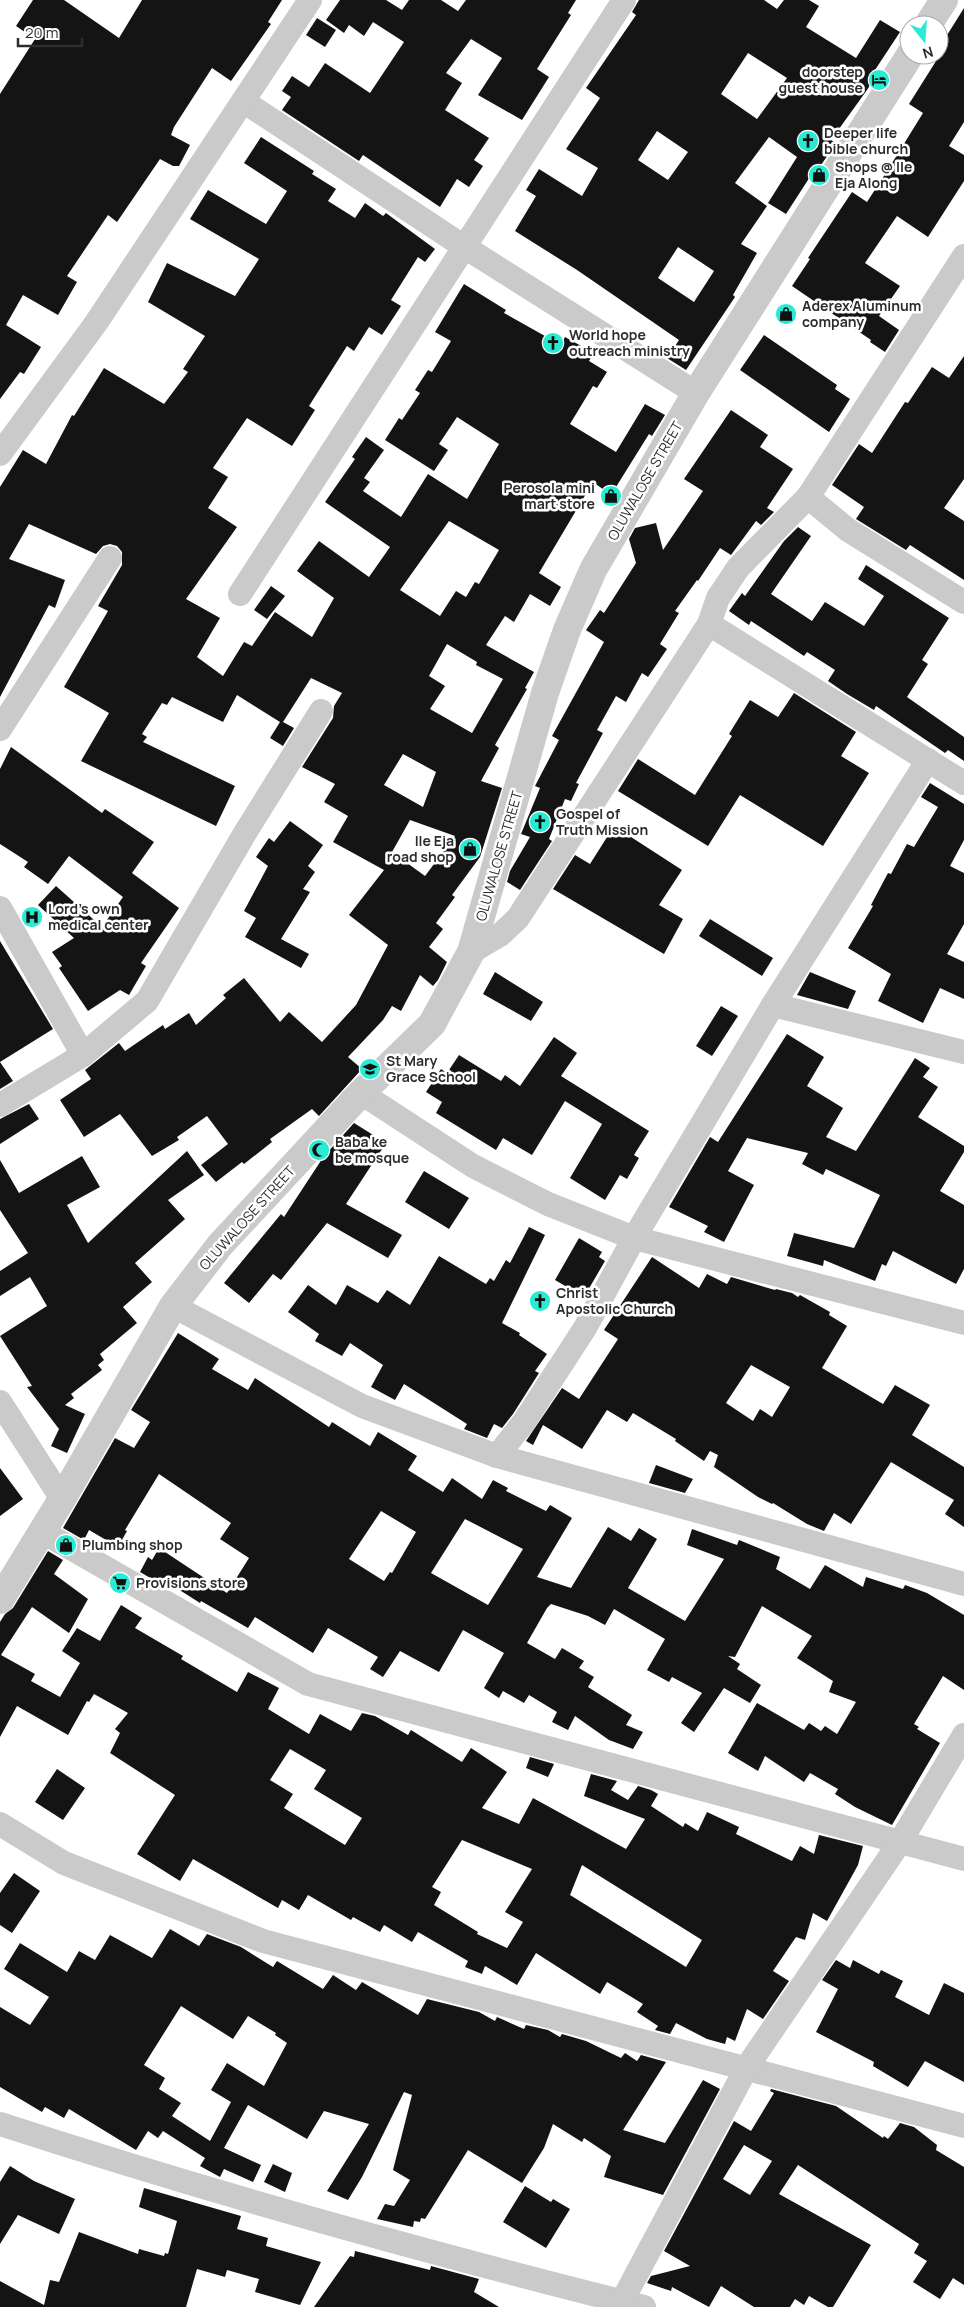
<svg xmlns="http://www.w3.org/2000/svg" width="964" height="2307" viewBox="0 0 964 2307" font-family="Manrope,sans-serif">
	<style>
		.building { fill: #141414; fill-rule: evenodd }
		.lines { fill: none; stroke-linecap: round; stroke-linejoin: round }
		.minor { stroke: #cacaca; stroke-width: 24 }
		.tertiary { stroke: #cacaca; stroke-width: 28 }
		.labels { text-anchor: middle; stroke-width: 5; stroke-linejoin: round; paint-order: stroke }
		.poi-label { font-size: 14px; font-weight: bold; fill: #2d2d2d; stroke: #fff; text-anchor: start }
		.street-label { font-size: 14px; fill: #2d2d2d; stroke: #fff }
	</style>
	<rect width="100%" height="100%" fill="#fff"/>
	<g class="building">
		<polygon points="33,0 64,0 119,38 142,0 282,0 268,22 271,24 231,81 212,68 174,127 171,135 190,145 179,166 173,166 160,159 117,222 108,215 67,276 77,282 58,315 23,295 6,325 41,347 24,374 20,372 0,399 0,94 35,39 16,26"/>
		<polygon points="340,0 386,0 402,10 409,0 441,0 458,11 466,0 576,0 568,13 571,15 537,69 549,77 522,120 478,95 502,58 471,39 446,73 462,83 445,110 489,138 474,160 483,166 469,187 457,179 440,207 363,155 359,161 282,110 291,97 282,91 292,76 309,87 325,63 370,93 404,42 373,22 364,36 349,25 344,33 326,20"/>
		<path d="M639,0H764L777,9L784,0H809L819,6L806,27L856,58L880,20L900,32L875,70L878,72L867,90L831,140L836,143L819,168L817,166L786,214L768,203L797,157L769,137L735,183L767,206L741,244L757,253L733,295L735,297L686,370L667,358L679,340L577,270L515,231L536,196L526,190L539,169L582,196L598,168L566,149L600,98L586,88L636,15L632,12ZM748,53L787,78L757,119L721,94ZM657,131L688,152L668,180L638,160ZM678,247L714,271L694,302L658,278Z"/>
		<polygon points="964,8 964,122 949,146 964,155 964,181 928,237 897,216 865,263 900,286 879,316 899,330 885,352 870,342 871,340 792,286 810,259 808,258 852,192 867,202 889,168 923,113 909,104 948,42 944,40"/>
		<polygon points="317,18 336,30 325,47 306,35"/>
		<path d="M261,137L314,171L312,174L336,189L328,201L355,218L365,203L383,216L386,213L435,249L425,262L418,257L391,300L401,306L382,335L369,327L354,351L347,346L309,406L315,410L292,446L247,418L213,468L228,477L208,508L237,527L186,599L220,618L197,657L223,676L244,642L252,646L275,612L312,637L334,598L297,571L319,541L369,577L390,547L325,502L355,459L352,457L366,437L384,450L364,478L370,482L363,491L401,517L428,474L467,499L499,444L457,417L439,444L448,450L434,471L385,440L399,418L402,420L420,393L415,390L428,370L432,372L451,341L435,332L464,284L506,310L504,313L561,345L565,337L594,353L589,361L607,372L597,388L593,386L570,424L616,452L645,404L665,415L652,436L649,434L611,495L593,482L539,573L561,587L550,606L530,594L514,622L505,616L486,645L534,672L525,688L527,689L495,745L499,748L481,781L502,788L480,857L452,895L455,897L436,923L443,929L429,947L447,962L438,980L433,986L420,975L401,1011L392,1006L383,1020L348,1057L362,1069L319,1116L312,1109L270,1139L272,1142L244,1164L242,1162L216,1182L201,1165L228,1144L207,1116L177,1137L179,1140L152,1156L120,1114L84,1137L60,1100L91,1079L85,1070L119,1043L125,1051L163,1025L165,1029L189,1013L196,1025L226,998L223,995L244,978L280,1022L289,1012L322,1042L356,1005L388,945L349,915L384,870L333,842L348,816L324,802L335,784L302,767L333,718L334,706L342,693L311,678L283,722L294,728L283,746L270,738L280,722L237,695L223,722L172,697L167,705L162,703L142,734L147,737L143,742L235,786L216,826L81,761L109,713L64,687L108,611L98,606L122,565V552L117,546L110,544L103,546L96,554L29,524L9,559L65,580L55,608L49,605L0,697V487L23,450L46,464L72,415L74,416L104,368L164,404L188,372L183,369L205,336L148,302L167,263L235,296L259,259L190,219L208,190L266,224L287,191L244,163ZM449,521L499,550L479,584L475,582L466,597L456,591L440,616L400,590ZM447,644L477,662L476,665L503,679L472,733L430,709L445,686L429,676ZM403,754L436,772L423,807L384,785ZM410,820L455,836L425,876L392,852Z"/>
		<polygon points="764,335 837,385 835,389 850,399 829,432 740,370"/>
		<polygon points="964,356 964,479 944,508 964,521 964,580 910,545 906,550 856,519 864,507 832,485 859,444 872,453 905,402 908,403 932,367 949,378"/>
		<polygon points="731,410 768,435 760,447 793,469 767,508 774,512 761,525 756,521 731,555 720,548 698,581 697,580 675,611 679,613 660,644 667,649 648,677 642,673 626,702 616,696 597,730 603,733 576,783 579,784 571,801 565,799 549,839 552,841 520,890 507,882 510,871 530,837 521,834 540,788 535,786 559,740 552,736 604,642 586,630 600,610 604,613 636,563 629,539 635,528 656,523 663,550 703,491 684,479"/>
		<polygon points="798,527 811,536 771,594 812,621 825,602 864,626 884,596 858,579 866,565 949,618 922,660 928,664 907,697 964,737 964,761 948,750 945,753 876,706 874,710 847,694 828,681 835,670 807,652 804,656 751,621 749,625 729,611 742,593 745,596 784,541"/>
		<polygon points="271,586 285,596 267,619 254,610"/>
		<polygon points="794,693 856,732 841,756 869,773 823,846 740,795 708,846 618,791 638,759 695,795 732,736 729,734 750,700 778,717"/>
		<polygon points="11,747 102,813 105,809 154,842 132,873 179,908 141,963 146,966 129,995 120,990 88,1011 59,968 62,966 52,952 74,938 38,905 56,886 102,927 123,897 69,856 48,884 24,867 28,862 0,844 0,769"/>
		<polygon points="930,783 964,804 964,840 950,866 964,873 964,924 947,954 964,962 964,999 940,988 923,1023 878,1001 891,974 848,948 873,906 871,905 888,873 891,874 907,844 914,847 938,807 921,797"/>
		<polygon points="290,821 323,845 308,866 315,872 303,889 310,892 281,939 309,954 301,968 245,937 256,918 244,911 268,866 256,857 269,838 274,842"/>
		<polygon points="614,826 682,870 659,905 683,919 664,954 553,889 575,855 590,864"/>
		<polygon points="710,919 773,958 762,976 699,936"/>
		<polygon points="0,941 53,1029 0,1062"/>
		<polygon points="495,972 543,1002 531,1021 483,994"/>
		<polygon points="810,972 856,991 848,1009 797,995"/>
		<polygon points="721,1006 738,1016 712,1056 696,1046"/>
		<polygon points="787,1034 824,1057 807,1086 843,1108 826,1137 856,1151 915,1058 930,1068 923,1077 938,1087 918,1117 964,1146 964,1152 940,1191 964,1205 964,1269 956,1284 893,1251 886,1266 882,1264 875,1281 824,1260 823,1266 787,1256 794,1233 854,1248 880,1195 826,1169 823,1175 802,1164 808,1153 747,1138 728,1171 754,1185 724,1242 704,1232 708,1226 669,1207 710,1137 718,1142"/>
		<polygon points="554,1037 577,1053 561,1076 649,1131 634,1155 639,1158 627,1179 620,1175 605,1200 570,1178 602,1124 565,1101 532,1155 503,1138 496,1150 436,1113 442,1102 426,1092 441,1069 447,1073 459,1055 501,1081 505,1075 520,1086"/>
		<polygon points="0,1062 13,1081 0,1089"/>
		<polygon points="29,1104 39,1119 0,1144 0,1119"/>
		<polygon points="354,1123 386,1143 346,1204 402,1235 388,1258 327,1223 281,1280 273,1274 249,1303 224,1283 281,1214 284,1217 324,1156"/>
		<polygon points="187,1151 204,1175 168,1200 185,1219 135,1263 152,1282 123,1307 137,1323 100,1354 104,1360 98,1365 102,1370 71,1394 74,1398 65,1405 85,1414 67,1453 51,1446 59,1429 27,1387 32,1386 0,1336 47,1306 30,1277 0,1296 0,1271 28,1253 0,1210 0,1160 19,1193 82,1156 100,1187 67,1205 88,1243"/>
		<polygon points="424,1171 469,1198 449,1229 405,1202"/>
		<polygon points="529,1227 545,1235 502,1323 520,1333 519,1335 547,1354 535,1371 539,1373 513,1414 502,1428 494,1424 487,1438 464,1429 467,1424 404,1384 395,1400 371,1387 383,1365 350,1343 342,1356 315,1341 319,1334 288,1312 308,1285 336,1305 347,1285 378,1303 387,1290 410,1305 439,1256 486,1284 490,1278 494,1281 506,1260 510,1263"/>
		<polygon points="579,1238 602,1252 599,1257 605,1261 584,1297 555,1280"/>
		<path d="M652,1257L699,1288L707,1274L727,1284L731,1277L775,1290L776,1289L792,1293L798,1297L800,1295L830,1312L829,1315L847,1326L822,1368L883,1404L895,1385L930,1405L912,1435L964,1467V1527L945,1514L954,1500L891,1462L851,1524L834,1513L824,1531L807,1524L773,1503L772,1504L758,1497L714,1467L718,1455L710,1451L704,1461L675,1441L676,1439L633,1413L627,1422L607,1410L582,1449L543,1425L533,1445L526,1441L562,1388L579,1399L618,1339L604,1330ZM751,1365L790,1387L772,1417L760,1409L753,1421L726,1403Z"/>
		<path d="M178,1333L219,1359L212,1369L248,1390L255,1378L329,1427L332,1422L370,1446L378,1432L417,1456L408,1470L443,1492L452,1478L482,1499L493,1480L508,1488L506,1491L546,1511L550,1505L572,1518L537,1577L571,1588L608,1527L631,1541L639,1528L657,1539L628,1588L685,1621L724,1559L687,1545L692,1529L737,1545L739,1540L780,1557L776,1569L810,1589L825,1565L863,1587L866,1577L903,1589L905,1585L927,1593L964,1615V1690L943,1676L914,1724L919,1727L917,1729L940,1743L892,1825L855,1807L835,1794L838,1789L810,1773L804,1782L765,1756L758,1771L728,1753L757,1703L804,1730L809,1723L821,1731L825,1726L837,1734L856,1702L829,1692L833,1681L797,1658L812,1636L762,1606L735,1657L728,1656L740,1664L737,1669L761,1685L750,1703L724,1688L694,1732L681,1723L702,1693L672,1677L669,1682L647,1670L665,1639L614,1609L605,1625L588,1616L551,1604L547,1608L527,1643L555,1659L562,1648L584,1661L579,1668L594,1677L588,1687L632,1715L626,1725L643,1732L633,1749L609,1740L575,1716L568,1730L552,1722L557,1712L529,1695L524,1703L503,1691L499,1698L484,1688L504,1653L463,1630L439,1672L400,1651L383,1677L370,1669L378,1657L328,1628L313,1653L255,1617L248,1628L201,1601L200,1603L167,1582L164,1586L140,1572L148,1557L152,1560L159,1548L227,1593L249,1558L220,1539L231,1523L159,1474L125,1530L127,1531L118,1547L89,1530L84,1540L63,1528L115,1438L134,1448L150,1422L131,1410ZM381,1511L416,1532L392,1573L390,1572L384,1581L349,1559ZM465,1519L523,1549L488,1605L431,1573Z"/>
		<polygon points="656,1465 693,1479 685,1493 649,1483"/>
		<polygon points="0,1468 23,1499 0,1516"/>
		<path d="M48,1551L63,1560L54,1574L88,1599L69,1633L32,1607L1,1655L35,1674L31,1681L60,1697L80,1663L62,1651L77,1628L100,1641L121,1605L142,1618L135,1628L183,1656L181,1659L237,1692L248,1672L279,1688L268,1709L309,1734L320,1714L351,1731L362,1713L375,1716L408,1735L411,1730L462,1762L471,1748L507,1772L482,1808L519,1824L533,1798L626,1849L645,1819L584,1796L591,1774L617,1781L611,1790L628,1800L638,1786L651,1790L658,1794L651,1806L683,1827L685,1823L698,1831L707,1812L739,1827L736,1834L792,1861L800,1846L814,1854L819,1835L863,1846L858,1865L827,1921L813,1913L805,1940L796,1937L773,1971L789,1981L763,2019L747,2009L735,2041L727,2037L725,2044L707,2039L676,2023L670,2034L655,2030L658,2026L637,2012L643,2004L607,1982L600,1994L536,1953L517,1985L485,1966L482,1974L465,1967L468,1961L418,1932L412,1942L384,1925L380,1932L353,1917L351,1920L308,1895L299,1910L282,1900L278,1908L193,1859L180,1881L137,1854L175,1795L110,1753L120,1733L115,1729L128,1713L94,1694L89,1702L87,1701L68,1735L17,1706L0,1737V1622L5,1614L13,1608ZM290,1749L326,1770L314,1789L362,1818L345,1845L284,1808L293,1794L270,1780ZM462,1840L532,1869L505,1912L523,1922L507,1948L477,1934L478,1932L434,1905L441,1892L432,1887ZM582,1865L702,1940L686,1967L570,1895Z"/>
		<polygon points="530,1757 554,1764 548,1777 526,1768"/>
		<polygon points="57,1769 85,1788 63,1820 35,1802"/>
		<polygon points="14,1873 40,1891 12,1933 0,1925 0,1893"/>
		<path d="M170,1929L199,1946L207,1934L241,1947L273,1967L277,1961L323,1989L333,1975L356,1990L362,1982L418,2015L427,1999L479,2012L495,2021L497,2017L524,2029L526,2025L548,2030L560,2037L562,2034L586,2041L621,2058L625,2053L637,2061L641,2055L666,2062L623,2130L665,2143L703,2080L720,2089L663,2195L604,2177L611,2156L584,2138L582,2142L553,2124L544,2148L522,2183L468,2150L425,2219L421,2218L420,2222L414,2221L413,2227L377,2219L385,2204L394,2206L410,2180L393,2170L412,2095L404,2092L362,2177L348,2200L327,2191L369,2124L324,2111L307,2139L248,2105L224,2148L261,2165L253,2182L224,2169L220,2177L200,2166L205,2158L163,2131L158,2138L148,2131L136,2150L69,2109L64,2118L45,2107L42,2112L0,2087V2007L30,2025L49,1997L4,1969L20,1943L67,1972L79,1951L95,1960L110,1935L152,1958ZM181,2006L233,2039L248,2016L276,2033L275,2035L287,2043L264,2086L227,2063L211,2090L231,2102L210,2141L172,2116L181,2103L159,2089L165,2078L144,2065Z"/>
		<polygon points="836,1960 850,1968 853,1960 879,1974 881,1970 903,1981 895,1997 929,2015 944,1983 964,1993 964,2082 925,2061 908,2087 873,2066 874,2062 816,2032 838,1989 822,1980"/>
		<path d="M771,2089L836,2106L883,2138L884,2136L888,2139L900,2123L914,2127L937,2145L936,2150L964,2167V2285L953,2278L940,2299L913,2282L927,2261L914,2253L919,2244L798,2165L779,2194L871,2245L833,2307H828L809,2296L804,2305L795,2299L790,2307H754L721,2286L709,2307L672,2287L671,2291L647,2283L651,2276L690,2266L664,2251L734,2121L751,2131L774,2093L770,2091ZM744,2145L772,2161L750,2195L723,2179Z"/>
		<polygon points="273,2164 292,2173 285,2192 264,2182"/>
		<polygon points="10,2166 34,2181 75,2199 59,2234 18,2215 0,2244 0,2182"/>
		<polygon points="525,2186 551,2202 553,2199 570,2209 546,2248 503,2222"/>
		<polygon points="144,2188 241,2216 237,2229 268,2238 266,2246 321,2262 300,2305 255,2292 259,2279 227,2270 225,2277 197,2269 186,2307 0,2307 0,2281 44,2305 50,2280 59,2282 79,2232 138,2254 139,2249 164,2256 165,2253 168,2254 177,2221 139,2207"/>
		<polygon points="355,2251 430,2270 431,2266 479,2279 474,2292 499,2307 314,2307 350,2256 354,2257"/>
	</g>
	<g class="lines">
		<g class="minor">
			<polyline points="243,101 463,246 696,393"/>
			<polyline points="0,454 96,323 310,0"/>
			<polyline points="808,497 848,530 964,602"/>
			<polyline points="240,594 624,0"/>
			<polyline points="709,624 964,783"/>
			<polyline points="0,729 110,558"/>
			<polyline points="0,908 83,1055"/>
			<polyline points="471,952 500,935 518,918 709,624 718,598 738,568 808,497 964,256"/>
			<polyline points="773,1005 964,1052"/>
			<polyline points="361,1093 473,1166 548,1204 634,1238 964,1323"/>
			<polyline points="0,1105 83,1055 147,1001 245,833 321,711"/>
			<polyline points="173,1306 362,1406 497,1456 964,1584"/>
			<polyline points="0,1402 62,1499"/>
			<polyline points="497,1456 524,1422 585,1328 634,1238 773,1005 928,760"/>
			<polyline points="41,1531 308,1684 964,1859"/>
			<polyline points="0,1824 64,1863 263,1941 964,2126"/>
			<path d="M0,2124C212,2193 428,2253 644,2307"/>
			<polyline points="619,2307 747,2067 900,1842 964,1735"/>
		</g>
		<g class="tertiary">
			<polyline points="928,25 944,0"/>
			<polyline points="0,1600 62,1499 173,1306 220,1245 361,1093 432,1024 471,952 545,693 567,630 593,570 696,393 910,55"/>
		</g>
	</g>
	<defs>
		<g id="hotel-disc" transform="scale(1.125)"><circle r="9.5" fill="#29ead2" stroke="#fff"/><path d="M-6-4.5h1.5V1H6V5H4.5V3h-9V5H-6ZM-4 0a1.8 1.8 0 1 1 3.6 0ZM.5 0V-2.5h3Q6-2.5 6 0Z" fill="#111"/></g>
		<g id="church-disc" transform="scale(1.125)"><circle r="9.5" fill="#29ead2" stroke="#fff"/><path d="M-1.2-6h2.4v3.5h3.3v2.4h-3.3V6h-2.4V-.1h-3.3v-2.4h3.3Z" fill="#111"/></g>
		<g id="shop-disc" transform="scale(1.125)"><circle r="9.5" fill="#29ead2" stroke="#fff"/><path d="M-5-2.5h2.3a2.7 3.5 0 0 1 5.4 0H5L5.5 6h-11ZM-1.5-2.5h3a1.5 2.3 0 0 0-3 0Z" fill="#111"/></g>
		<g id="hospital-disc" transform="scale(1.125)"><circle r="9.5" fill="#29ead2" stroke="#fff"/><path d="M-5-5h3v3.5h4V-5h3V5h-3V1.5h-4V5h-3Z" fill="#111"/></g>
		<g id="school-disc" transform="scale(1.125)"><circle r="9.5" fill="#29ead2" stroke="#fff"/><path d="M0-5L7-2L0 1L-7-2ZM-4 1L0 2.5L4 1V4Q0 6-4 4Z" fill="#111"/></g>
		<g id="mosque-disc" transform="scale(1.125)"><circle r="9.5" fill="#29ead2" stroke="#fff"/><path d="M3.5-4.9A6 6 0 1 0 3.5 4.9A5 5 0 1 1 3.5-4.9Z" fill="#111"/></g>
		<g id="supermarket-disc" transform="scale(1.125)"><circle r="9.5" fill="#29ead2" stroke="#fff"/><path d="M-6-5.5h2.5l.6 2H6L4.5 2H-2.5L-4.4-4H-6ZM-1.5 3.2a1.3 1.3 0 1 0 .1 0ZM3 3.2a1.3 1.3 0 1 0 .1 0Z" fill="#111"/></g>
	</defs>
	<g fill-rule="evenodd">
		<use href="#hotel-disc" x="879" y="80"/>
		<use href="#church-disc" x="808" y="141"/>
		<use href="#shop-disc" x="819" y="175"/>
		<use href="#shop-disc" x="786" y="314"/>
		<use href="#church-disc" x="553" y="343"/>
		<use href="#shop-disc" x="611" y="496"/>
		<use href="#church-disc" x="540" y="822"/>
		<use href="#shop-disc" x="470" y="849"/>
		<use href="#hospital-disc" x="32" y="917"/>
		<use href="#school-disc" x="370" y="1069"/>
		<use href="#mosque-disc" x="319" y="1150"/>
		<use href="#church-disc" x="540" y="1301"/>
		<use href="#shop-disc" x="66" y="1545"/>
		<use href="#supermarket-disc" x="120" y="1583"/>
	</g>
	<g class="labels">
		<g class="poi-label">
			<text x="863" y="77" text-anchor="end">doorstep<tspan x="863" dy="16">guest house</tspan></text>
			<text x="824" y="138">Deeper life<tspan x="824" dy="16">bible church</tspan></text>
			<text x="835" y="172">Shops @ Ile<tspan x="835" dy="16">Eja Along</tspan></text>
			<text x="802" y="311">Aderex Aluminum<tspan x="802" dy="16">company</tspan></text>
			<text x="569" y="340">World hope<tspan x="569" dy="16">outreach ministry</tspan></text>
			<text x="595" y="493" text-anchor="end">Perosola mini<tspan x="595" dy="16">mart store</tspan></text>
			<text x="556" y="819">Gospel of<tspan x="556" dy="16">Truth Mission</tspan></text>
			<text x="454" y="846" text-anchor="end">Ile Eja<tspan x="454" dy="16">road shop</tspan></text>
			<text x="48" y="914">Lord's own<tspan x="48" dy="16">medical center</tspan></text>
			<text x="386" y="1066">St Mary<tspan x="386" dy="16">Grace School</tspan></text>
			<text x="335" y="1147">Baba ke<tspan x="335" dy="16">be mosque</tspan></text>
			<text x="556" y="1298">Christ<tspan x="556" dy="16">Apostolic Church</tspan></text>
			<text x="82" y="1550">Plumbing shop</text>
			<text x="136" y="1588">Provisions store</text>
		</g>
		<g class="street-label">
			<text transform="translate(645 481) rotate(-60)" y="5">OLUWALOSE STREET</text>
			<text transform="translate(499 856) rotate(-74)" y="5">OLUWALOSE STREET</text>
			<text transform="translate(247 1218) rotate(-48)" y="5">OLUWALOSE STREET</text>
		</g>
	</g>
	<g transform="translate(924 40) rotate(163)"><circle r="24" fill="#ffffff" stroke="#ababab"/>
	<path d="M0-4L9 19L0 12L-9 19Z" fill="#29ead2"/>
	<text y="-8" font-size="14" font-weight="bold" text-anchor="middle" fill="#2d2d2d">N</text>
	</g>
	<path d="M18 38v8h64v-8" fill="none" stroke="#2d2d2d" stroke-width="2.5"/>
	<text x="25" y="38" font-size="15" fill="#2d2d2d" stroke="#ffffff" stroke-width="4" paint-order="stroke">20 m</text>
</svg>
